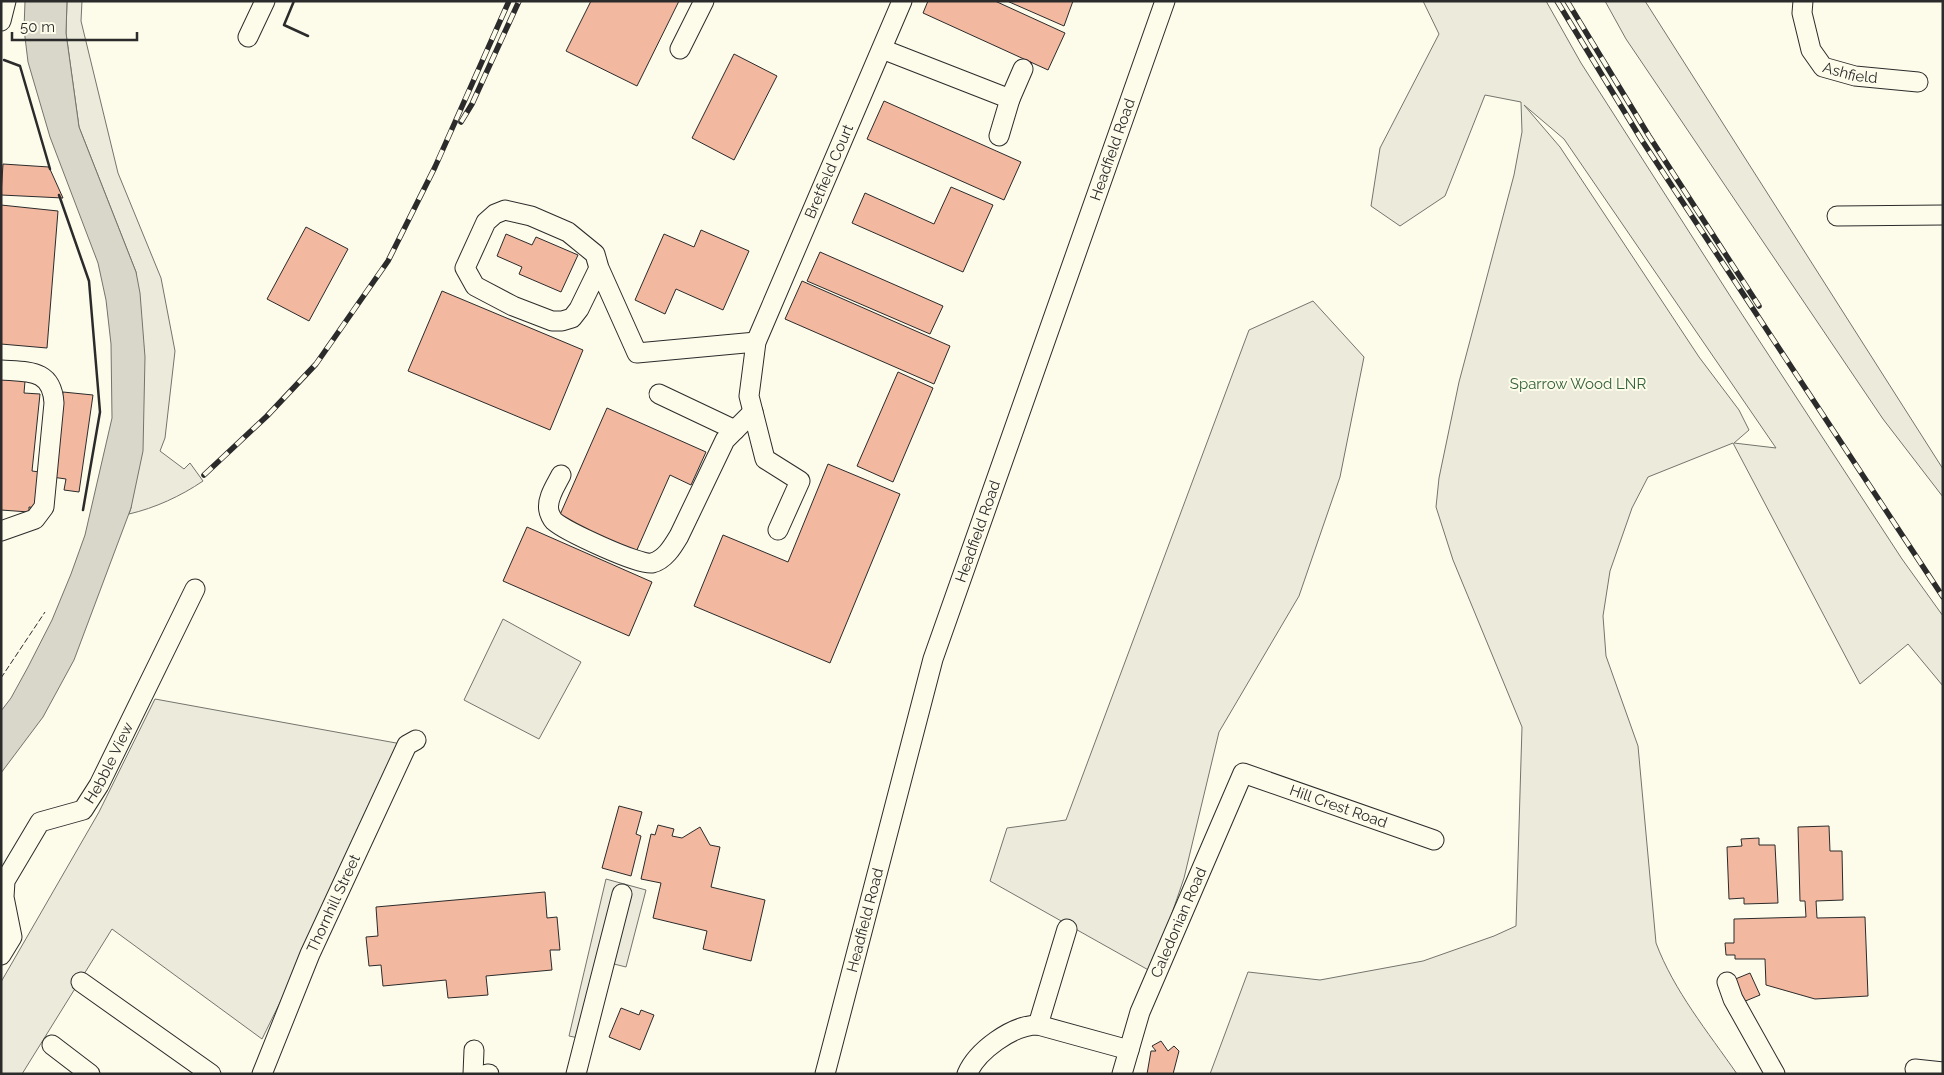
<svg xmlns="http://www.w3.org/2000/svg" width="1944" height="1075" viewBox="0 0 1944 1075" font-family="Raleway,sans-serif">
	<style>
		.green { fill: #ecebdb; stroke: #74746e; fill-rule: evenodd }
		.parking { fill: #eceadb; stroke: #74746e }
		.water { fill: #d8d7c9; stroke: #74746e }
		.building { fill: #f2b8a0; stroke: #2b2b2b }
		.lines { fill: none; stroke-linecap: round; stroke-linejoin: round }
		.minor-casing { stroke: #2b2b2b; stroke-width: 21 }
		.minor { stroke: #fdfbea; stroke-width: 19 }
		.rail-casing { stroke: #2b2b2b; stroke-width: 5.5 }
		.rail { stroke: #fdfbea; stroke-width: 4; stroke-dasharray: 11; stroke-linecap: butt }
		.fence { stroke: #2b2b2b; stroke-width: 1; stroke-dasharray: 6 2.5; stroke-linecap: butt }
		.wall { stroke: #2b2b2b; stroke-width: 2.5 }
		.labels { text-anchor: middle; stroke-width: 4; stroke-linejoin: round; paint-order: stroke }
		.street-label { font-size: 15px; fill: #2b2b2b; stroke: #fdfbea }
		.park-label { font-size: 15px; fill: #34623c; stroke: #fdfbea }
	</style>
	<rect width="100%" height="100%" fill="#fdfbea"/>
	<g class="green">
		<path d="M67,1H82L81,21L118,173L161,278L175,351L165,438L160,451L184,469L190,463L203,481C181,496 155,508 129,514L131,508L136,272L79,127L66,33Z"/>
		<path d="M1423,1H1546L1581,63L1734,302L1902,559L1943,616V686L1908,644L1860,684L1733,443L1648,477L1632,508L1610,571L1603,616L1606,656L1638,746L1656,943C1674,991 1708,1032 1737,1074H1210L1248,972L1320,980L1423,961L1494,936L1516,926L1522,727L1453,560L1436,507L1439,478L1459,382L1514,175L1522,132L1521,102L1485,95L1445,196L1400,226L1371,206L1380,148L1439,34ZM1524,105L1564,139L1776,448L1734,443L1749,430L1739,410L1699,357L1560,147Z"/>
		<polygon points="1605,1 1645,1 1943,469 1943,497 1883,419 1626,39"/>
		<polygon points="1313,301 1364,357 1340,477 1299,596 1219,732 1184,878 1152,972 990,881 1007,828 1066,820 1249,330"/>
		<polygon points="503,619 581,662 539,739 464,700"/>
		<polygon points="155,699 407,745 262,1039 112,929 22,1074 1,1074 1,982 99,812"/>
	</g>
	<polygon class="parking" points="606,879 646,890 626,967 598,960 579,1038 569,1036"/>
	<polygon class="water" points="25,1 67,1 66,33 79,127 136,272 140,293 145,357 143,451 131,508 74,660 43,717 1,773 1,711 11,698 28,667 52,620 71,574 85,535 112,418 111,344 106,300 98,263 50,137 28,62 24,29"/>
	<g class="building">
		<polygon points="591,1 679,1 637,86 566,51"/>
		<polygon points="928,1 995,1 1065,33 1048,70 923,13"/>
		<polygon points="1007,1 1073,1 1064,26"/>
		<polygon points="734,54 777,76 734,160 692,138"/>
		<polygon points="884,101 1021,162 1004,200 867,139"/>
		<polygon points="3,164 49,167 63,198 1,195"/>
		<polygon points="951,187 993,205 963,272 852,223 865,193 934,224"/>
		<polygon points="1,205 58,211 47,348 1,344"/>
		<polygon points="306,227 348,249 309,321 267,299"/>
		<polygon points="701,230 749,251 723,310 676,289 665,314 635,300 664,234 694,247"/>
		<polygon points="506,234 532,245 536,237 578,255 561,292 519,274 522,267 497,256"/>
		<polygon points="820,252 943,306 930,334 807,281"/>
		<polygon points="802,281 950,346 934,384 785,319"/>
		<polygon points="442,291 583,350 550,430 408,371"/>
		<polygon points="898,372 933,388 893,482 857,466"/>
		<polygon points="1,379 25,381 24,393 40,394 32,471 40,472 37,508 29,507 29,512 1,510"/>
		<polygon points="63,392 93,395 79,492 64,490 66,479 52,477"/>
		<polygon points="607,408 706,452 691,485 670,475 636,552 559,517"/>
		<polygon points="828,464 900,494 830,663 694,606 723,535 788,562"/>
		<polygon points="527,527 652,582 629,636 503,581"/>
		<polygon points="619,806 642,812 636,834 641,836 631,876 602,868"/>
		<polygon points="658,825 674,829 672,836 682,838 700,827 710,845 720,847 711,887 765,900 751,961 703,949 707,931 653,918 661,883 641,879 651,834 655,835"/>
		<polygon points="1829,826 1830,851 1842,851 1843,900 1816,901 1817,918 1865,917 1868,996 1815,999 1766,985 1765,959 1735,959 1735,955 1726,955 1725,943 1734,943 1734,919 1806,917 1805,901 1800,901 1798,827"/>
		<polygon points="1759,838 1759,845 1775,845 1778,903 1744,904 1744,898 1729,899 1727,847 1742,846 1741,839"/>
		<polygon points="545,892 547,918 557,917 560,950 550,950 552,970 486,976 488,995 448,998 446,980 383,986 381,965 369,966 366,937 378,936 376,907"/>
		<polygon points="1750,973 1760,995 1743,1002 1733,980"/>
		<polygon points="621,1008 639,1015 641,1010 654,1015 640,1050 609,1037"/>
		<polygon points="1161,1041 1168,1051 1174,1046 1179,1051 1173,1074 1147,1074 1151,1051 1156,1051 1152,1046"/>
	</g>
	<g class="lines">
		<g class="minor-casing">
			<g id="minor">
				<path id="s1" d="M1803,1L1802,13L1811,50L1823,67L1855,76L1918,82"/>
				<polyline points="1,21 6,1"/>
				<polyline points="248,37 265,1"/>
				<polyline points="680,49 704,1"/>
				<polyline points="882,49 1010,99 999,136"/>
				<polyline points="1010,99 1023,69"/>
				<polyline points="1837,216 1943,215"/>
				<polyline points="599,268 579,309 572,318 562,321 552,321 513,306 475,286 465,268 486,222 495,214 505,210 531,216 568,232 595,254 599,268 637,353 756,342"/>
				<path d="M1,370C29,372 52,369 54,403L44,507L35,519L1,531"/>
				<polyline points="659,394 735,430"/>
				<path d="M561,475C556,485 546,499 549,511C549,513 552,519 554,521C565,531 640,566 652,563C665,560 673,546 679,536L725,440L753,412"/>
				<path id="s2" d="M778,530L800,481L765,459L749,396L756,342L902,1"/>
				<path id="s3" d="M1,955L12,937L4,897L5,881L40,822L83,810L99,785L195,589"/>
				<polyline points="81,982 211,1074"/>
				<polyline points="1727,982 1733,999 1775,1074"/>
				<polyline points="1038,1025 1067,929"/>
				<polyline points="52,1045 90,1074"/>
				<polyline points="1915,1069 1943,1072"/>
				<path id="s4" d="M262,1074L310,954L407,745L416,740"/>
				<polyline points="473,1074 474,1050"/>
				<polyline points="487,1074 489,1074"/>
				<polyline points="576,1074 622,894"/>
				<path id="s5" d="M825,1074L933,659L1165,1"/>
				<path d="M967,1074C977,1051 1012,1025 1038,1025L1129,1050"/>
				<path id="s6" d="M1122,1074L1140,1012L1243,773L1434,840"/>
			</g>
		</g>
		<use href="#minor" class="minor"/>
		<g class="rail-casing">
			<g id="rail">
				<polyline points="1557,1 1641,139 1943,597"/>
				<polyline points="1567,1 1649,136 1759,306"/>
				<polyline points="461,122 472,104 519,1"/>
				<polyline points="204,475 267,416 316,364 388,261 435,167 509,1"/>
			</g>
		</g>
		<use href="#rail" class="rail"/>
		<polyline class="fence" points="1,678 45,612"/>
		<g class="wall">
			<polyline points="294,1 284,25 308,36"/>
			<polyline points="4,60 20,66 50,169"/>
			<polyline points="59,195 89,281 100,412 83,510"/>
		</g>
	</g>
	<g class="labels">
		<g class="street-label">
			<text dy="5" stroke="none"><textPath href="#s1" startOffset="99">Ashfield</textPath></text>
			<text dy="5" stroke="none"><textPath href="#s5" startOffset="969">Headfield Road</textPath></text>
			<text dy="5" stroke="none"><textPath href="#s2" startOffset="400">Bretfield Court</textPath></text>
			<text dy="5" stroke="none"><textPath href="#s5" startOffset="564">Headfield Road</textPath></text>
			<text dy="5" stroke="none"><textPath href="#s3" startOffset="245">Hebble View</textPath></text>
			<text dy="5" stroke="none"><textPath href="#s6" startOffset="426">Hill Crest Road</textPath></text>
			<text dy="5" stroke="none"><textPath href="#s4" startOffset="185">Thornhill Street</textPath></text>
			<text dy="5" stroke="none"><textPath href="#s5" startOffset="159">Headfield Road</textPath></text>
			<text dy="5" stroke="none"><textPath href="#s6" startOffset="162">Caledonian Road</textPath></text>
		</g>
		<g class="park-label">
			<text x="1578" y="389">Sparrow Wood LNR</text>
		</g>
	</g>
	<rect width="1944" height="1075" fill="none" stroke="#2b2b2b" stroke-width="5"/>
	<path d="M12 32v8h125v-8" fill="none" stroke="#2b2b2b" stroke-width="2.5"/>
	<text x="20" y="32" font-size="15" fill="#2b2b2b" stroke="#fdfbea" stroke-width="4" paint-order="stroke">50 m</text>
</svg>
